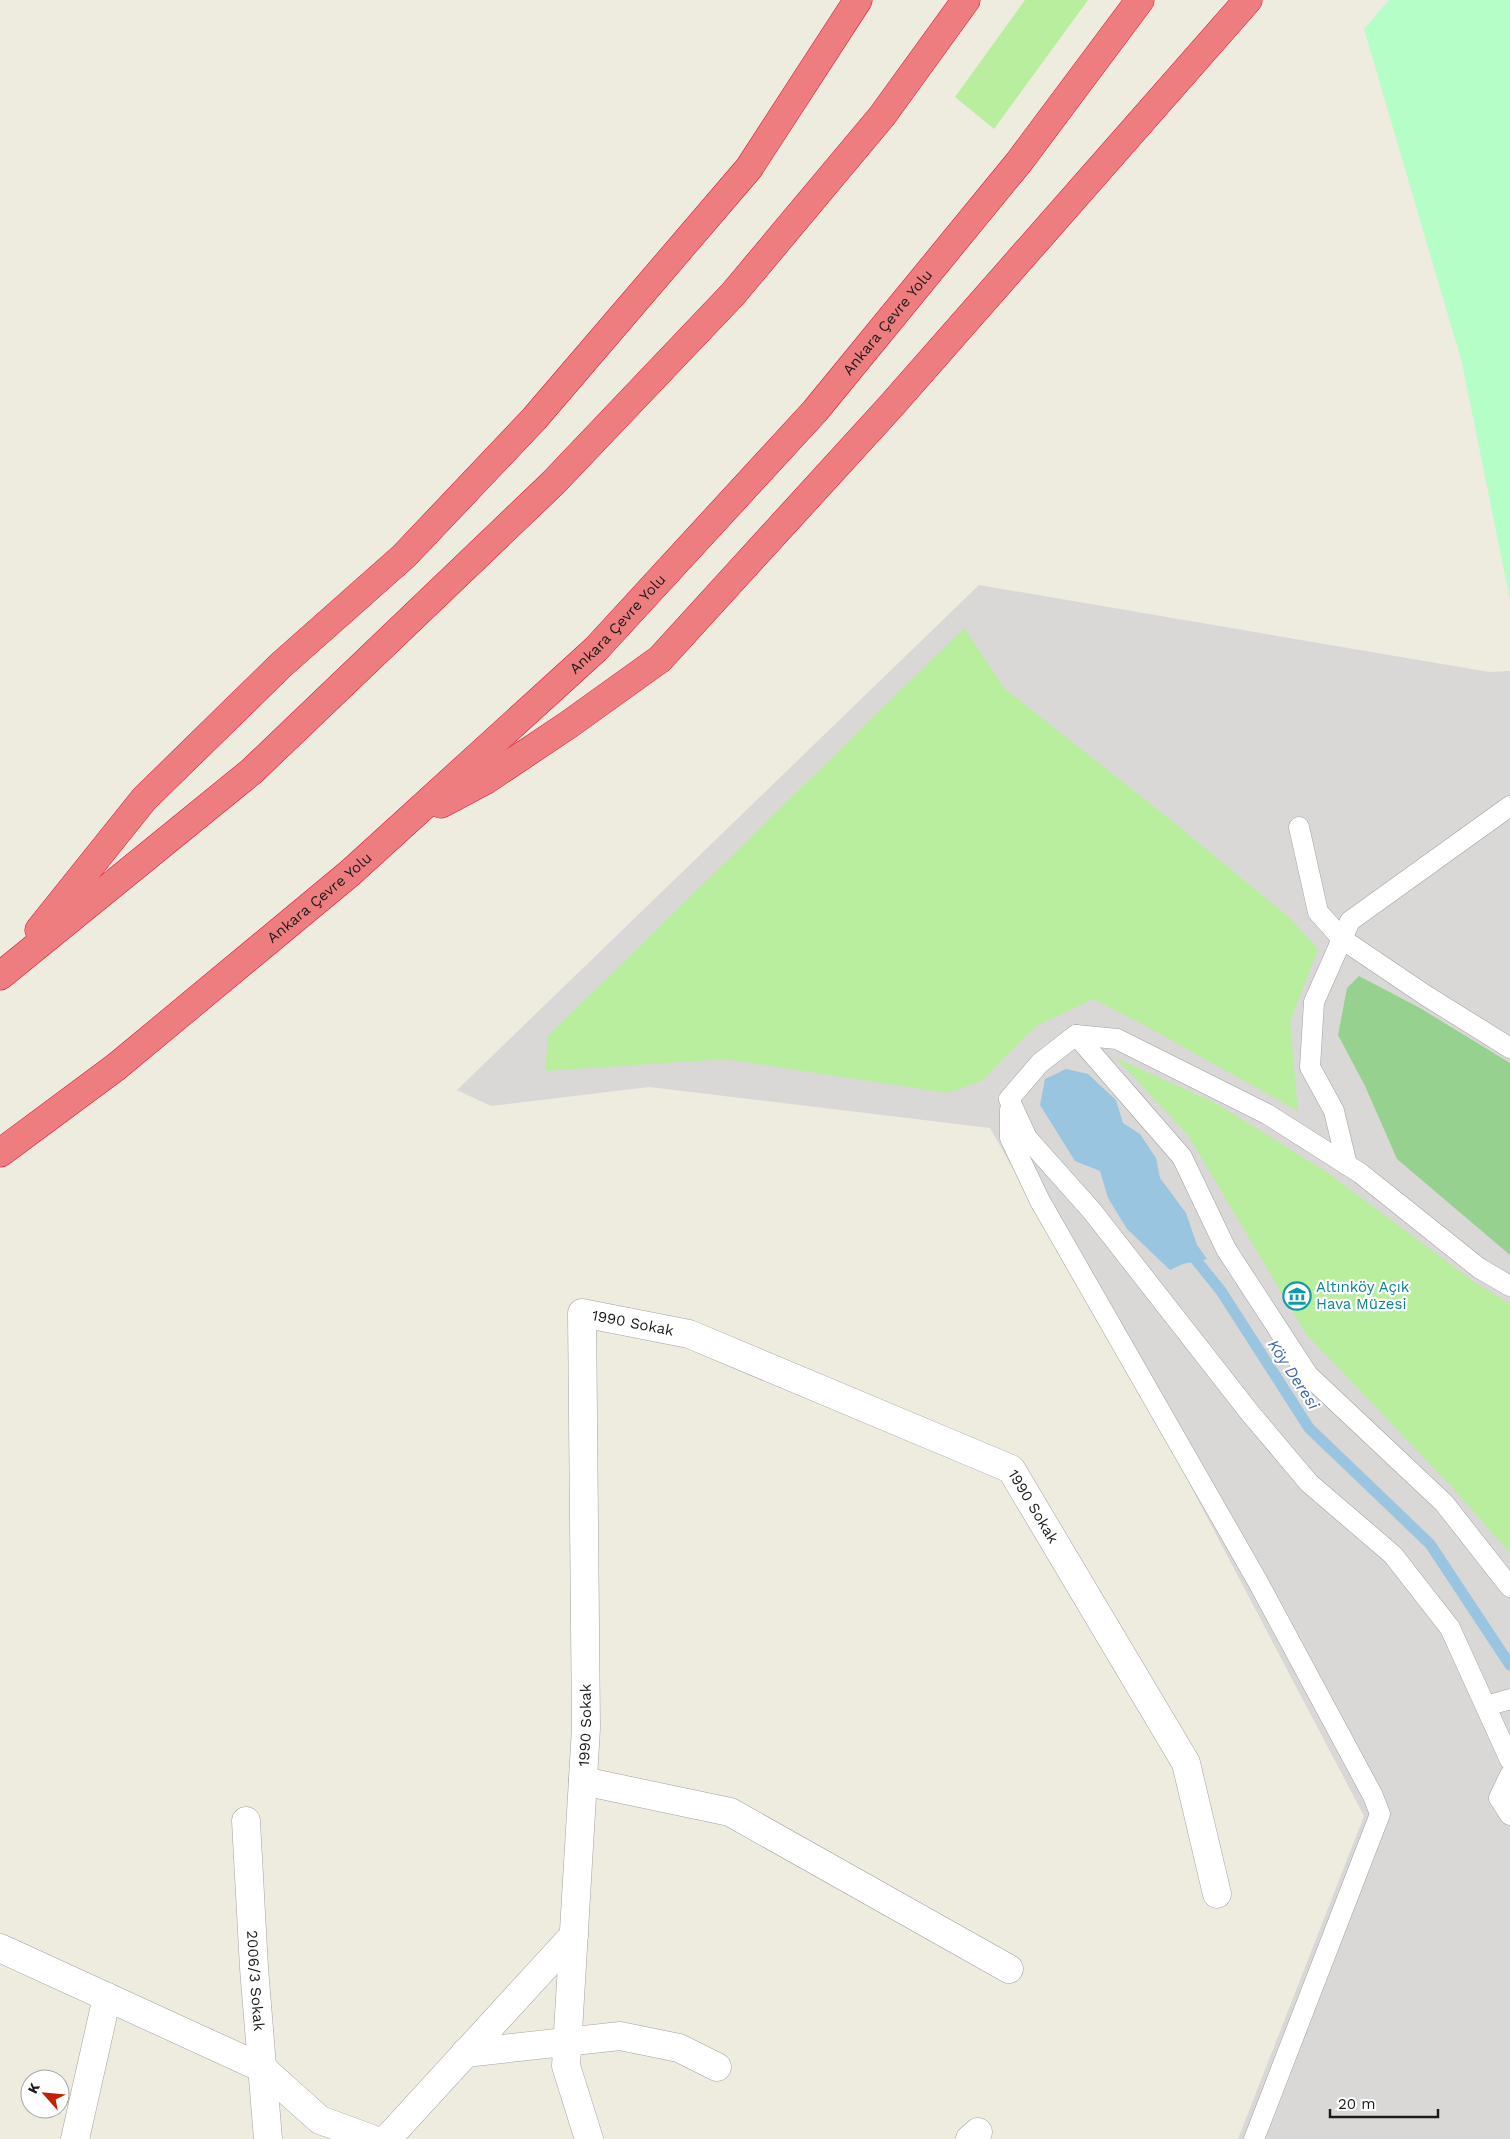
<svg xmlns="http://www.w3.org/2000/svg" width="1510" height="2139" viewBox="0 0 1510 2139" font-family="'Work Sans',sans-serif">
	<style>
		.residential { fill: #d9d8d7 }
		.grass { fill: #b8ee9e }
		.forest { fill: #97d18f }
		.park { fill: #b5fec7 }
		.water { fill: #9ac5e0 }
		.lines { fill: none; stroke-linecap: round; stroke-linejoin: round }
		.stream { stroke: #9ac5e0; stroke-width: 11 }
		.service-casing { stroke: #a2a2a2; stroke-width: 21 }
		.minor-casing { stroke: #a2a2a2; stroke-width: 29 }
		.motorway-casing { stroke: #e51338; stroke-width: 29 }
		.service { stroke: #fff; stroke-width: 20 }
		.minor { stroke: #fff; stroke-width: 28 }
		.motorway { stroke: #ee7d7f; stroke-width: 28 }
		.labels { text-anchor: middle; stroke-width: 4.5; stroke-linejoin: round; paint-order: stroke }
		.street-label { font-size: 15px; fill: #1b1b1b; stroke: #fff }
		.culture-label { font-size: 15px; fill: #0d838f; stroke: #fff; text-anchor: start }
		.water-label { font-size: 16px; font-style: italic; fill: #3f66b2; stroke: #fff }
	</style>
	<rect width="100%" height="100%" fill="#eeebdf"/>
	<polygon class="residential" points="979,585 1489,672 1510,671 1510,2139 1238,2139 1364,1816 1179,1464 990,1128 649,1087 491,1106 457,1090"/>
	<g class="grass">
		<polygon points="1025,0 1088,0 994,129 955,97"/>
		<polygon points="964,628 1005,689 1162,813 1290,918 1318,949 1290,1022 1298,1111 1144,1025 1093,999 1036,1026 983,1080 948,1093 725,1059 545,1071 548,1036"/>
		<polygon points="1116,1058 1217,1104 1325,1171 1474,1282 1510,1304 1510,1553 1451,1486 1306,1334 1188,1135"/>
	</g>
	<polygon class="forest" points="1359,976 1420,1008 1510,1063 1510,1255 1397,1159 1365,1086 1338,1035 1347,988"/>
	<polygon class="park" points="1389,0 1510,0 1510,600 1462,363 1364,29"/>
	<polygon class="water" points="1066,1069 1088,1074 1116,1100 1123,1123 1140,1134 1156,1158 1160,1178 1186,1213 1197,1245 1207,1259 1183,1264 1170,1270 1127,1229 1108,1198 1100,1171 1075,1161 1040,1105 1045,1079"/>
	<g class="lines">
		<polyline class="stream" points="1188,1250 1221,1291 1309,1428 1430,1544 1510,1665"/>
		<g class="service-casing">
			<g id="service">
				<polyline points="1299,827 1318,912 1342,939 1425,995 1510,1048"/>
				<polyline points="1076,1035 1182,1157 1226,1249 1308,1375 1444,1503 1510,1587"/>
				<polyline points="1010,1109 1010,1138 1040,1201 1258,1582 1373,1796 1380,1814 1254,2139"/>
				<polyline points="1347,1165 1334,1111 1310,1067 1314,1002 1350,921 1510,806"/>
				<polyline points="1510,1286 1479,1268 1360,1173 1267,1114 1117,1039 1076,1035 1040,1063 1009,1099 1027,1138 1092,1211 1250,1413 1309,1483 1393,1555 1450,1628 1510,1760"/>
				<polyline points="1486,1706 1510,1699"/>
				<polyline points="1510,1775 1499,1798 1510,1815"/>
			</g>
		</g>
		<g class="minor-casing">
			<g id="minor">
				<polyline points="583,1781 730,1812 1009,1969"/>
				<path id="s1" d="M246,1821L254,1968L268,2139"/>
				<polyline points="0,1948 262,2068 320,2120 372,2139"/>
				<polyline points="465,2053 620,2036 679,2048 717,2067"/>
				<polyline points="75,2139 107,1997"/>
				<polyline points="387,2139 574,1935"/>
				<path id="s2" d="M589,2139L566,2066L586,1728L582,1313L689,1334L1011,1469L1186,1763L1217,1894"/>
				<polyline points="970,2139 978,2132"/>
			</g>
		</g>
		<g class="motorway-casing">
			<g id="motorway">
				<polyline points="441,804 486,780 568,725 660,659 891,406 1248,0"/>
				<polyline points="39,930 144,799 281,665 404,556 534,419 749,168 858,0"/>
				<polyline points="0,976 252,771 553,483 733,294 882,116 966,0"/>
				<path id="s3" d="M0,1153L116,1067L350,873L596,649L815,411L1019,162L1140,0"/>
			</g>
		</g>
		<use href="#service" class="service"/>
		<use href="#minor" class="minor"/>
		<use href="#motorway" class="motorway"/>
	</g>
	<defs>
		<g id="museum-ring" transform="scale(1.4375)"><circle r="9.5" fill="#fff" stroke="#0f9aa8" stroke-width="1.5"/><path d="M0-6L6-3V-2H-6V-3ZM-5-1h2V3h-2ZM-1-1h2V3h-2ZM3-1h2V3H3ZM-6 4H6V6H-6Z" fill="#0f9aa8"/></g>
	</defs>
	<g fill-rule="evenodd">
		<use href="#museum-ring" x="1297" y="1296"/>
	</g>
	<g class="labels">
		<g class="street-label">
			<text dy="5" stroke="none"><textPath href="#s3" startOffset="1219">Ankara Çevre Yolu</textPath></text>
			<text dy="5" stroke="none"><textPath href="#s3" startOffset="814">Ankara Çevre Yolu</textPath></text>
			<text dy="5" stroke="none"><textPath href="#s3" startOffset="409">Ankara Çevre Yolu</textPath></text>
			<text dy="5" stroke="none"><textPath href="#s2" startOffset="882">1990 Sokak</textPath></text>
			<text dy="5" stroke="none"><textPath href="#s2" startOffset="1332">1990 Sokak</textPath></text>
			<text dy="5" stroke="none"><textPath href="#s2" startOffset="418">1990 Sokak</textPath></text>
			<text dy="5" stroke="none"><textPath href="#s1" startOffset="160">2006/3 Sokak</textPath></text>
		</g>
		<g class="culture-label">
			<text x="1316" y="1292">Altınköy Açık<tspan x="1316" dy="17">Hava Müzesi</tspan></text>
		</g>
		<g class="water-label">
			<text transform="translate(1294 1374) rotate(57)" y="6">Köy Deresi</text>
		</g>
	</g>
	<g transform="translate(45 2094) rotate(297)"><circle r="24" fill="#ffffff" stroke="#a4a4a4"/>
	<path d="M0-4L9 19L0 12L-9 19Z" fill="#c52100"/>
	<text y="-8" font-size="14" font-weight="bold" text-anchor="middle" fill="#1b1b1b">K</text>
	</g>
	<path d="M1330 2109v8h108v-8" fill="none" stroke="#1b1b1b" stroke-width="2.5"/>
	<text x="1338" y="2109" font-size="15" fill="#1b1b1b" stroke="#ffffff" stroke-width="4" paint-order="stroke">20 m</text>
</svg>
